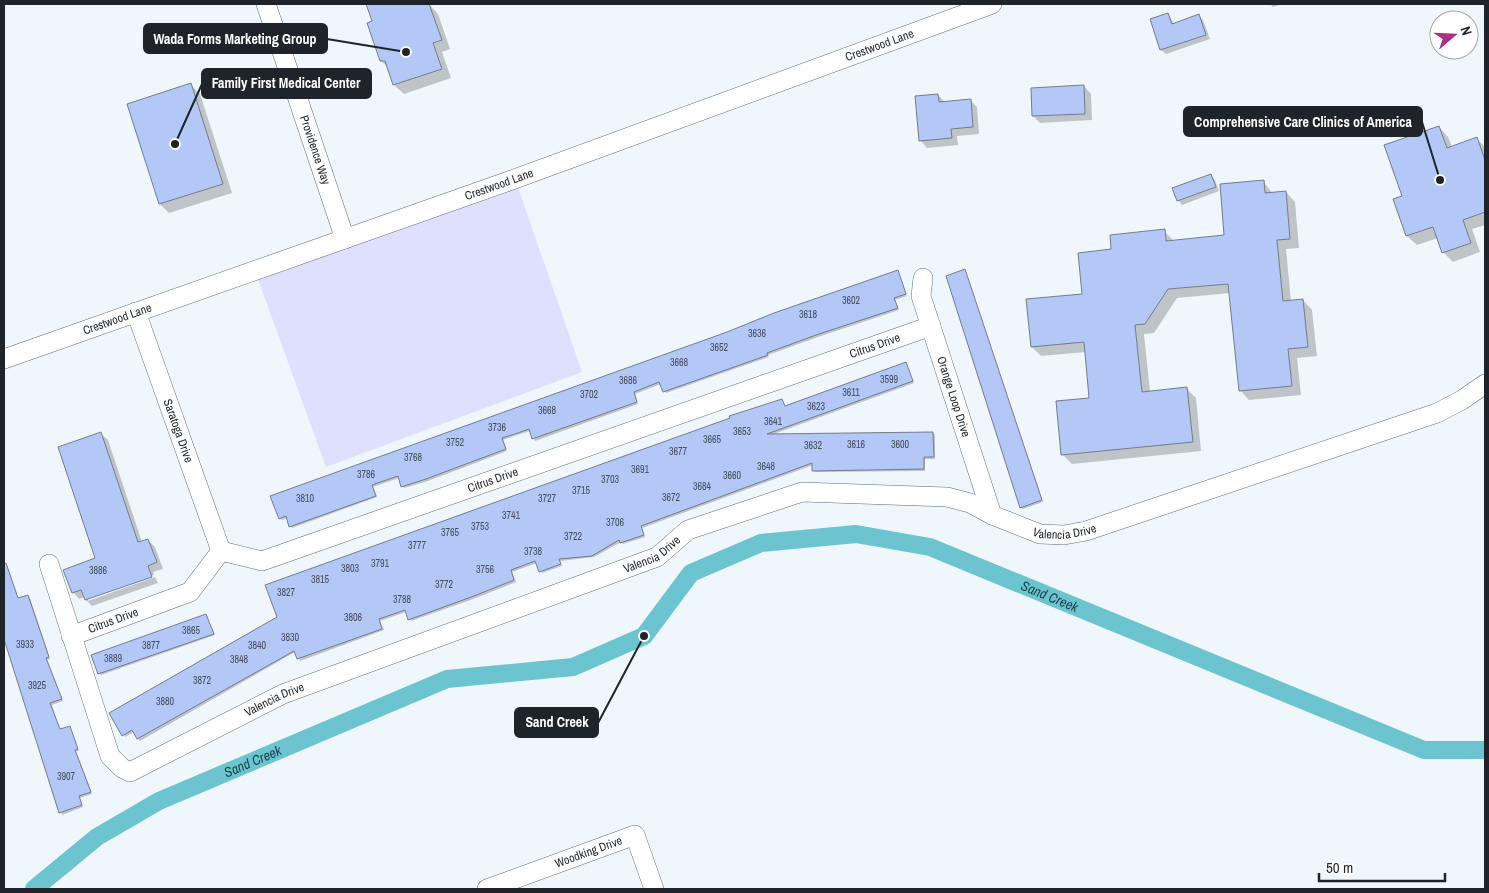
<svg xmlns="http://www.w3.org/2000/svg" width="1489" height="893" viewBox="0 0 1489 893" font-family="'Archivo Narrow',sans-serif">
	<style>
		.green { fill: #dfe0fe }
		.shadow { fill: #0003 }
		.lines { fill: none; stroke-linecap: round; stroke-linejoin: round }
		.canal { stroke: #6bc4d0; stroke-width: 18 }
		.building { fill: #b3c8f7; stroke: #747c8d }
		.minor-casing { stroke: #5f6d7a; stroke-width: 20 }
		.minor { stroke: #fff; stroke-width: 19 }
		.labels { text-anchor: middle; stroke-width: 4; stroke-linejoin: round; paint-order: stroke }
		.number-label { font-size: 10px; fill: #434d5c }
		.street-label { font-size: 12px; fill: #1e2429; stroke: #fff }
		.water-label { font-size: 14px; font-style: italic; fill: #1c454b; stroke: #fff }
		.leader { fill: none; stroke: #1e2429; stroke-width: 2 }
		.callout-dot { fill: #1e2429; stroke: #fff; stroke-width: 2 }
		.callout { fill: #1e2429; stroke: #1e2429; stroke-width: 2 }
		.callout-label { font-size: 14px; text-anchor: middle; font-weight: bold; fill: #fff }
	</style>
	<rect width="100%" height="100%" fill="#eff6fc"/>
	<polygon class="green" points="515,179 582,372 326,467 255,271"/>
	<g class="shadow">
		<polygon points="368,4 421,4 422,7 429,4 438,14 450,49 442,52 451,78 404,94 394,85 389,68 381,61 374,22"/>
		<polygon points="1270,4 1282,4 1273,7"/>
		<polygon points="1168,14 1174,24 1199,16 1203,20 1210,39 1166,54 1161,50 1151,20"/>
		<polygon points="191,85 200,94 232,193 169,213 160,204"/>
		<polygon points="1084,86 1091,94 1092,120 1040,123 1033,116"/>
		<polygon points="938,95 945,102 970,100 977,107 979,134 957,136 958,145 927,148 920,140"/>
		<polygon points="1439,127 1448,137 1452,147 1477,139 1485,147 1485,225 1472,229 1480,252 1453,262 1443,252 1438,238 1417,245 1407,236 1395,199 1403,196"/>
		<polygon points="1211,175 1215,180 1219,191 1182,205 1178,200"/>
		<polygon points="1263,181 1273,194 1286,192 1295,202 1299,248 1286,249 1291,301 1303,300 1312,310 1317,356 1297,358 1301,395 1249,400 1240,390 1230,293 1177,298 1154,333 1144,334 1150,392 1187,389 1196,398 1201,451 1072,464 1062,454 1090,399 1086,352 1041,356 1032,347 1083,295 1113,250 1164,231 1174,241 1226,236"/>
		<polygon points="897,271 907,296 895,300 899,310 818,337 768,355 769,357 757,361 666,393 661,384 635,394 638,404 535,441 530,431 517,435 503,440 507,451 428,481 404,488 399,478 373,487 377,497 292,528 288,518 282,520 280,518"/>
		<polygon points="965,271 1043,502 1023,509 1021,507"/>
		<polygon points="907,365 914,383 771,435 933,433 935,435 935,459 925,459 925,471 815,472 813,465 642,528 645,537 623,544 621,542 594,557 560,561 562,566 542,573 537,563 512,572 516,582 476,598 411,621 406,612 380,621 384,630 300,661 295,652 140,741 134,732 125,737 111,713 782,400 785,407"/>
		<polygon points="101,434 108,440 142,542 148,540 155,547 163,569 153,572 154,575 88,598 88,601 155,577 158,583 92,606 86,600 85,597 79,599 73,592 97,558"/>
		<polygon points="14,588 19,599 28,596 30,598 50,659 47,660 63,701 52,705 60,731 69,728 71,730 79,751 76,751 92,794 80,798 83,807 62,815 4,637 4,591"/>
		<polygon points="206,615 215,635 101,675 99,673"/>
	</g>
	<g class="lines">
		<path class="canal" id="s1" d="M34,889L97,837L159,801L447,679L573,667L644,636L691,573L761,543L856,534L930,547L1424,750H1485"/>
	</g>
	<g class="building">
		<polygon points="366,4 429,4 442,40 433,43 442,69 393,85 385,61 380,61 367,23 372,21"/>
		<polygon points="1168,13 1172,24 1199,14 1206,35 1160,50 1150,19"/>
		<polygon points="191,83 223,184 159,204 127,104"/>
		<polygon points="1084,85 1085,114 1032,116 1031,88"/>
		<polygon points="938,94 939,102 971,99 973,127 951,129 952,138 919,141 915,96"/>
		<polygon points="1439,126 1447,148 1477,137 1485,160 1485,212 1463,220 1471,243 1442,253 1433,227 1406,236 1393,199 1402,196 1384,145"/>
		<polygon points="1211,174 1216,187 1177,201 1172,188"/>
		<polygon points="1264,180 1265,193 1286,191 1290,239 1277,240 1283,301 1303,299 1308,347 1288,349 1292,386 1239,391 1228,284 1168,289 1145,324 1135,325 1142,392 1187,387 1193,442 1061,455 1056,401 1089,398 1084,342 1031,347 1026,299 1082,294 1078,253 1111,249 1110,235 1165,229 1166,241 1224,235 1220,184"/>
		<polygon points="965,269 1042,500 1020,508 946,276"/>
		<polygon points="898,270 906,294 894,298 898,308 816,335 767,353 768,355 754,360 663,392 659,382 634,392 637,402 532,439 529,429 515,434 502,438 506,449 426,479 401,487 398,476 372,485 376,496 289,527 286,516 279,519 270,496 727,332 774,313"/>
		<polygon points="906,362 913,381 767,434 933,432 934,457 924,457 924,469 812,471 812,463 641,526 644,535 620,543 619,540 592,556 559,559 561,564 539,572 535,561 511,570 514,580 474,596 408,620 405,610 379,619 382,629 297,659 294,651 137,739 132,730 122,736 109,713 277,617 265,585 730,418 729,416 751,409 782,399 785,406"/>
		<polygon points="101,432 138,542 148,539 157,562 148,566 152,577 85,600 81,590 72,593 63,570 95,558 58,447"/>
		<polygon points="6,563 18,598 28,595 49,657 46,658 62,699 50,703 60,729 70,726 78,749 75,750 91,792 79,796 82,805 59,813 4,639 4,564"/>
		<polygon points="206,614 214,634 98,674 91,655"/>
	</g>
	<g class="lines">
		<g class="minor-casing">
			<g id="minor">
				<path id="s2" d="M266,4L345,239"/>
				<path id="s3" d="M923,278L921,296L992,515"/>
				<path id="s4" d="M136,312L221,551"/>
				<path id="s5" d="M4,359L509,181L992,4"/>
				<path id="s6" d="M49,564L110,756L122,768L130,772L283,694L657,557L688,530L802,492L947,497L970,503L992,515L1040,534L1064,535L1086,531L1437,413L1462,400L1485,384"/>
				<path id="s7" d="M71,636L190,592L221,551L262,561L931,326"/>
				<path id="s8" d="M487,889L635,835L654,889"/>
			</g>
		</g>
		<use href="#minor" class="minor"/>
	</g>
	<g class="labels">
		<g class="number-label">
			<text x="851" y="304">3602</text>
			<text x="808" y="318">3618</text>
			<text x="757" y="337">3636</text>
			<text x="719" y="351">3652</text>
			<text x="679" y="366">3668</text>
			<text x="889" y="383">3599</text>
			<text x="628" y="384">3686</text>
			<text x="851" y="396">3611</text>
			<text x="589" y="398">3702</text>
			<text x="816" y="410">3623</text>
			<text x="547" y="414">3668</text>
			<text x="773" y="425">3641</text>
			<text x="497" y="431">3736</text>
			<text x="742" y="435">3653</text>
			<text x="712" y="443">3665</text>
			<text x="455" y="446">3752</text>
			<text x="856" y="448">3616</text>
			<text x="900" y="448">3600</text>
			<text x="813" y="449">3632</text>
			<text x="678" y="455">3677</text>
			<text x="413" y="461">3768</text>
			<text x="766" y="470">3648</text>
			<text x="640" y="473">3691</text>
			<text x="366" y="478">3786</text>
			<text x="732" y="479">3660</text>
			<text x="610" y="483">3703</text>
			<text x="702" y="490">3684</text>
			<text x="581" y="494">3715</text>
			<text x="671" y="501">3672</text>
			<text x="305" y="502">3810</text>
			<text x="547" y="502">3727</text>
			<text x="511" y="519">3741</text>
			<text x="615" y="526">3706</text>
			<text x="480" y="530">3753</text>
			<text x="450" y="536">3765</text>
			<text x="573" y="540">3722</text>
			<text x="417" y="549">3777</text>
			<text x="533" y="555">3738</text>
			<text x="380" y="567">3791</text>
			<text x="350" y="572">3803</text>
			<text x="485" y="573">3756</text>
			<text x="98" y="574">3886</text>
			<text x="320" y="583">3815</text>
			<text x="444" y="588">3772</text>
			<text x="286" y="596">3827</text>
			<text x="402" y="603">3788</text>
			<text x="353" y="621">3806</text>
			<text x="191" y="634">3865</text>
			<text x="290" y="641">3830</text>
			<text x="25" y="648">3933</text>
			<text x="151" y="649">3877</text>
			<text x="257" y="649">3840</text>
			<text x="113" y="662">3889</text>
			<text x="239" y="663">3848</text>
			<text x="202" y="684">3872</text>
			<text x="37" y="689">3925</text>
			<text x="165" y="705">3880</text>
			<text x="66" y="780">3907</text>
		</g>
		<g class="street-label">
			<text dy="4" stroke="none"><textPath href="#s5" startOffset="930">Crestwood Lane</textPath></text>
			<text dy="4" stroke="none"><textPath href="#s2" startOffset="154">Providence Way</textPath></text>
			<text dy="4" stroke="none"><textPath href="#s5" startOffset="525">Crestwood Lane</textPath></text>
			<text dy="4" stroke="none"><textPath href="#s5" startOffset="120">Crestwood Lane</textPath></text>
			<text dy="4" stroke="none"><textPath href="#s7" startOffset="870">Citrus Drive</textPath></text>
			<text dy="4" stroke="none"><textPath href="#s3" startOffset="124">Orange Loop Drive</textPath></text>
			<text dy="4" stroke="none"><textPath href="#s4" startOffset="126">Saratoga Drive</textPath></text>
			<text dy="4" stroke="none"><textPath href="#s7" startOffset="465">Citrus Drive</textPath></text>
			<text dy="4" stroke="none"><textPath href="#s6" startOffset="1229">Valencia Drive</textPath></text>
			<text dy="4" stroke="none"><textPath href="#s6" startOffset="794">Valencia Drive</textPath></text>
			<text dy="4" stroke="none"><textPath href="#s7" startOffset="45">Citrus Drive</textPath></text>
			<text dy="4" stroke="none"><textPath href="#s6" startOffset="389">Valencia Drive</textPath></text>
			<text dy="4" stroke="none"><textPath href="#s8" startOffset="108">Woodking Drive</textPath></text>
		</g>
		<g class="water-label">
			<text dy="5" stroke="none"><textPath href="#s1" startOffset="1125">Sand Creek</textPath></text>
			<text dy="5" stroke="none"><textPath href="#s1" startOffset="255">Sand Creek</textPath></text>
		</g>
	</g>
	<path class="leader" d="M406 52L327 39M175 144L202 84M1440 180L1422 122M644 636L598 723"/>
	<g class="callout-dot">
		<circle cx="406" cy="52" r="5"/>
		<circle cx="175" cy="144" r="5"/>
		<circle cx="1440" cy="180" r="5"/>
		<circle cx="644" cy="636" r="5"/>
	</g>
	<g class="callout">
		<rect x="144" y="24" width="183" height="29" rx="5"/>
		<rect x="202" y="69" width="169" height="29" rx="5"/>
		<rect x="1184" y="107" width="238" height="29" rx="5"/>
		<rect x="515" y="708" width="83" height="29" rx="5"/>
	</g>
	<g class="callout-label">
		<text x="235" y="44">Wada Forms Marketing Group</text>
		<text x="286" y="88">Family First Medical Center</text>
		<text x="1303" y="127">Comprehensive Care Clinics of America</text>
		<text x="557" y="727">Sand Creek</text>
	</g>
	<rect width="1489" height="893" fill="none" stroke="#1e2429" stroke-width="10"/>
	<g transform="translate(1454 35) rotate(71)"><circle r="24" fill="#ffffff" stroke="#a5a7a9"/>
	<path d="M0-4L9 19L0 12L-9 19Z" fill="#aa3084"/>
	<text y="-8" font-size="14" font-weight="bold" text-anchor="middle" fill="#1e2429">N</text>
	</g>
	<path d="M1319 873v8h126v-8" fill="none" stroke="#1e2429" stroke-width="2.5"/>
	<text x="1326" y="873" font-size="15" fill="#1e2429" stroke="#ffffff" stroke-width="4" paint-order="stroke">50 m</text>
</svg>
